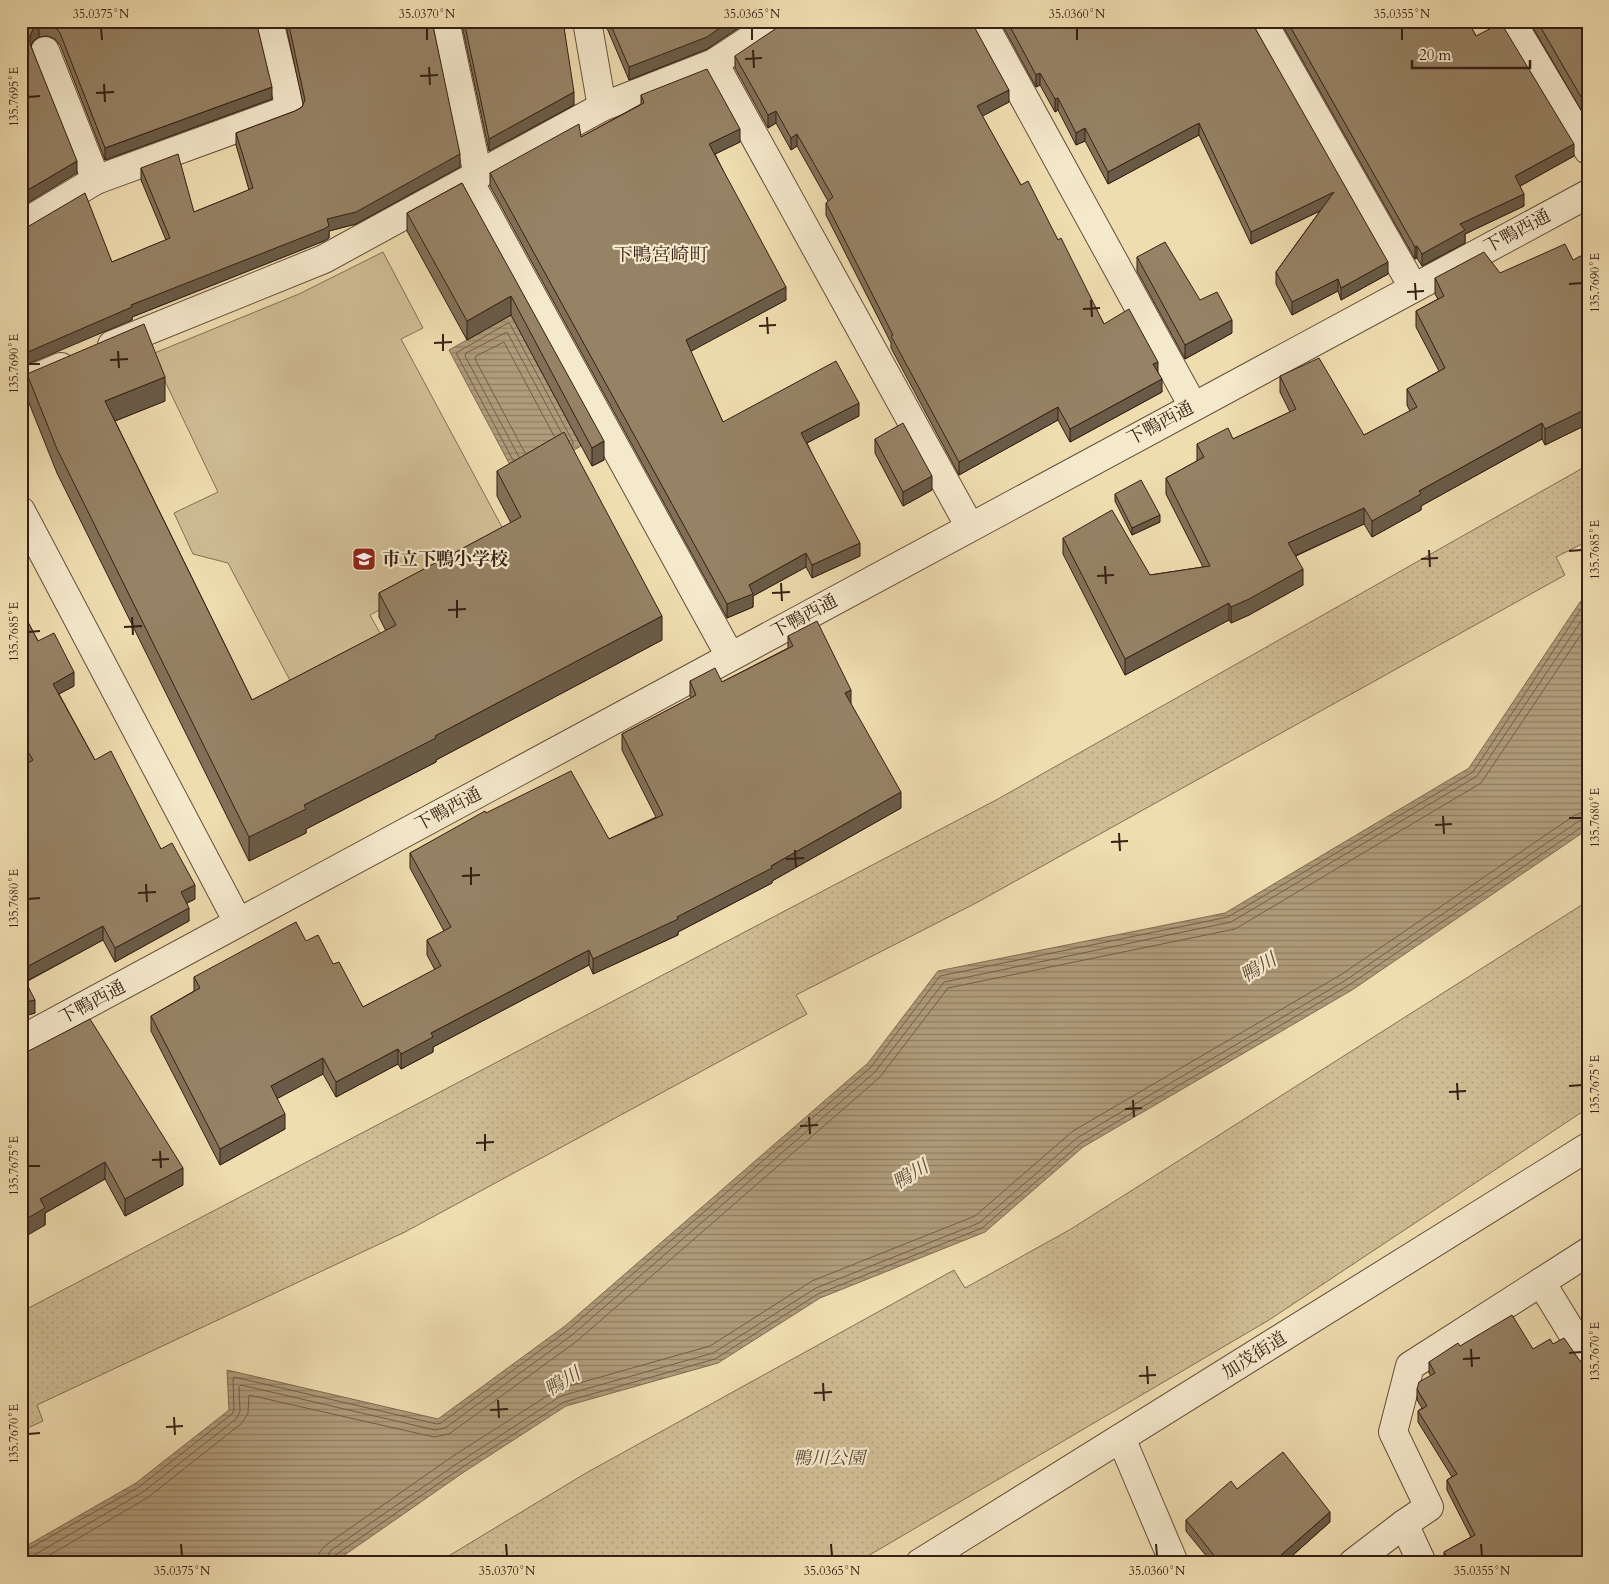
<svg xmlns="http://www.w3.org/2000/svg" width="1609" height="1584" viewBox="0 0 1609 1584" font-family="Cardo,'Noto Serif JP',serif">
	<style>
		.park { fill: url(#park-dots); stroke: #836e54 }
		.pitch { fill: #d0bd95; stroke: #836e54 }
		.water { fill: url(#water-rules); stroke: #7f6a52 }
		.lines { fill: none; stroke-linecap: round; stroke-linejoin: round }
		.shore { stroke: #735e48; stroke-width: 1 }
		.minor-casing { stroke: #644e3b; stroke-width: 30 }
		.minor { stroke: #f5e9cc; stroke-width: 28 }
		.wall { fill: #817057; stroke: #361f14 }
		.shaded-wall { fill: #695b47; stroke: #361f14 }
		.building { fill: #968265; stroke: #361f14 }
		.ticks { fill: none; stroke: #361f14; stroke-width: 2 }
		.labels { text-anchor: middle; stroke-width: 4.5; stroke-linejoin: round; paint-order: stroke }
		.street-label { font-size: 18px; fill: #361f14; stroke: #f5e9cc }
		.poi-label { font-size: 18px; font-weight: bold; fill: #361f14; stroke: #f5e9cc; text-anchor: start }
		.park-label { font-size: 18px; font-style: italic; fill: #5c4634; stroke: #f5e9cc }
		.neighbourhood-label { font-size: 19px; fill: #361f14; stroke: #f5e9cc }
		.water-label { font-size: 19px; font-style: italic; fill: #614b38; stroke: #f5e9cc }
		.neatline { fill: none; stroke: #361f14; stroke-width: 2 }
		.ticks-label { font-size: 12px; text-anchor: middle; fill: #361f14 }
	</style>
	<defs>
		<pattern id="park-dots" width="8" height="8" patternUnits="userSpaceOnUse" patternTransform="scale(1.25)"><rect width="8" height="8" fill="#d0bd95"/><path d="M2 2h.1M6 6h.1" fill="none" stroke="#b3a280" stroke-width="1.8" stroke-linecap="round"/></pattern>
		<pattern id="water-rules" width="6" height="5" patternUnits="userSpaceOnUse" patternTransform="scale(1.25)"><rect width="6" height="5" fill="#b09c7b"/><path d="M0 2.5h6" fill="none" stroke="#907f64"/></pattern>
	</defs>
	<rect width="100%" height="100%" fill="#efddb0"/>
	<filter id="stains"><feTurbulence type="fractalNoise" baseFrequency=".004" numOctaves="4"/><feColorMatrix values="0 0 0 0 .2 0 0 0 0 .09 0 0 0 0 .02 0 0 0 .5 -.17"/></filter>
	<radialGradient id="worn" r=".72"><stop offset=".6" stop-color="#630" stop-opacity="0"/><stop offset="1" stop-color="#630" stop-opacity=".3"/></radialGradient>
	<g class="park">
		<polygon points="1588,465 1588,541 1556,557 1565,575 976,903 796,995 807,1014 405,1232 37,1405 43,1421 21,1431 21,1312 998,799"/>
		<polygon points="1588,901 1588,1108 1269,1320 856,1563 437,1563 586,1473 954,1270 965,1288 1071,1229"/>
	</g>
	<polygon class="pitch" points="383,252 423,328 401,339 510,542 370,615 385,642 294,688 228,563 193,554 174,513 218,492 152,354 299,294"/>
	<g class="water">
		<polygon points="511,315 581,446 519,482 449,350"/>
		<polygon points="1588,597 1588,829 1352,990 1083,1147 985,1232 820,1298 718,1363 566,1406 464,1472 333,1563 21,1563 21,1549 136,1483 229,1410 227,1370 438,1419 565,1326 868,1063 938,971 1225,913 1469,768 1580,602"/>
	</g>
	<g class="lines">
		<g class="shore">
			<polyline points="525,453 475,359 476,356 504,342 554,436"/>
			<polyline points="519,457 465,356 466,353 507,332 561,432"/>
			<polyline points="513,460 456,353 508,323 510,324 573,442 573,445"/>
			<polyline points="21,1553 139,1487 232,1414 234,1410 233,1379 234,1377 437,1424 441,1423 568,1330 871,1067 940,976 1228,917 1473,772 1583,606 1588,603"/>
			<polyline points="21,1560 29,1558 143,1492 236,1419 240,1411 239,1387 241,1385 435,1430 445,1428 572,1335 875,1072 944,982 1231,922 1477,776 1588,611"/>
			<polyline points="36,1563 147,1498 242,1423 248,1413 249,1395 434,1437 449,1434 577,1341 880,1077 948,988 1235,929 1481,783 1588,624"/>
			<polyline points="317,1563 319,1553 326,1545 453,1456 558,1389 710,1346 812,1281 975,1216 1073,1131 1342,974 1575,815 1588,811"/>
			<polyline points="325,1563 330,1551 458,1463 561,1396 713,1353 816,1288 979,1223 1077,1138 1346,980 1579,821 1588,819"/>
			<polyline points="331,1563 334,1556 461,1468 564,1402 715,1359 818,1294 982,1228 1081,1143 1349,985 1583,826 1588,825"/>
		</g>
		<g class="minor-casing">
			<g id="minor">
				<polyline points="445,21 478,175"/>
				<polyline points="587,21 602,107"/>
				<polyline points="982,21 1193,406"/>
				<polyline points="1262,21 1413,287"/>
				<polyline points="1511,21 1588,150"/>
				<polyline points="45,51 96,180"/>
				<polyline points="714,63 970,527"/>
				<polyline points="469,181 730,656"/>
				<polyline points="21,225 96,180 290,109 269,21"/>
				<polyline points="112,345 324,259 602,107 714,63 778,21"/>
				<polyline points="21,384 61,367"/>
				<polyline points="21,511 238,922"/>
				<polyline points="21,1040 1588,194"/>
				<polyline points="1541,1282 1588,1359"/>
				<polyline points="1121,1438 1174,1563"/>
				<polyline points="920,1563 1588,1147"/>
				<polyline points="1353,1563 1404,1524"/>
				<polyline points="1422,1563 1404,1524 1429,1507 1393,1432 1410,1366 1588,1252"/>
			</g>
		</g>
		<use href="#minor" class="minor"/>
	</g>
	<g class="wall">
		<polygon points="21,21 256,21 272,99 105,160 60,45 55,39 48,36 39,37 33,41 31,46 77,173"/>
		<polygon points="285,21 432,21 460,167 356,224 329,231 329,238 324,241 132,317 132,320 112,262 166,240 141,180 141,168 194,212 249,190 236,145 236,133 295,111 302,107 303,104"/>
		<polygon points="461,21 563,21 574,105 489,151"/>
		<polygon points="604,21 749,21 707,49 629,80"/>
		<polygon points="1000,21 1251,21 1388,274 1341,300 1338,291 1292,315 1276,284 1276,272 1320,211 1251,244 1199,135 1108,184 1085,141 1076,145 1058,110 1055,112 1040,85 1036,87"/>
		<polygon points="1280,21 1468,21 1476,36 1574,156 1520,186 1524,206 1465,234 1465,243 1422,266 1417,258 1415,259"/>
		<polygon points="1529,21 1588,21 1588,122"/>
		<polygon points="735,56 1009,102 982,116 1021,185 1058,240 1104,324 1158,372 1162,392 1070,442 1058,420 959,475 891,348 891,343 826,215 826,203 828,201 797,146 791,150 776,123 768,128 735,68"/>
		<polygon points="641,95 740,142 715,154 786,300 690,351 723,422 859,416 807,443 860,556 812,578 806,567 753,596 753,607 727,618 490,186 490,173 581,137 641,104"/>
		<polygon points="462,183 604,460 592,466 511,315 467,340 407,231 407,213"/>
		<polygon points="1137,257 1200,300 1232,333 1185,359 1137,271"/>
		<polygon points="1435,278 1586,422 1586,425 1545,445 1542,439 1421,506 1421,510 1372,537 1364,524 1296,556 1303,585 1249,615 1231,623 1229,620 1125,675 1063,554 1063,538 1150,575 1203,567 1166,494 1166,478 1197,461 1197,444 1233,439 1290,412 1280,392 1280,376 1364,435 1410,411 1407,405 1407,389 1439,371 1416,327 1416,311 1438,299 1435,294"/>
		<polygon points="27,374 165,401 115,421 252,700 386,631 379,617 379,593 511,523 497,496 497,471 662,640 436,760 436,762 306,829 306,833 249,861 57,473 27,398"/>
		<polygon points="875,439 932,490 903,506 875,453"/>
		<polygon points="1115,494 1160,522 1132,535 1115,501"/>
		<polygon points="21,609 38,641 74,686 59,694 95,760 161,849 195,899 187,903 189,921 115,962 103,940 26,982 35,1013 21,1017 21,767 27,764 21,754"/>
		<polygon points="788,636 851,704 901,808 772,881 772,883 678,932 678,935 593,974 589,965 433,1047 433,1052 401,1069 398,1064 336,1097 323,1074 277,1098 285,1129 220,1165 151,1031 151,1016 194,991 194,977 306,941 333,964 363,1007 435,970 427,955 427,940 444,931 410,868 410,853 486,813 609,839 656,817 622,750 622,734 691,698 690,696 690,681 722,682 788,648"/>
		<polygon points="21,1055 183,1185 125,1216 105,1179 45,1213 45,1225"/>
		<polygon points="1588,1270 1588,1288 1585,1283 1585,1272"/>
		<polygon points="1429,1362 1588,1563 1444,1563 1444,1552 1471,1537 1447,1490 1447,1480 1452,1477 1418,1422 1418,1411 1422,1408 1417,1400 1417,1389 1431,1376 1429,1373"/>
		<polygon points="1237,1489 1330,1522 1284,1563 1212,1563 1186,1531 1186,1520"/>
	</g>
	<g class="shaded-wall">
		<polygon points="730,21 749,21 707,49 629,80 629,67"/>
		<polygon points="39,24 39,37 33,41 30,48 30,36 33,29"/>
		<polygon points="1040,73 1040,85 1036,87 1036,75"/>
		<polygon points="272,87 272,99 105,160 105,148"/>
		<polygon points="1009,90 1009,102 977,119 977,106"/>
		<polygon points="574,92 574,105 489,151 489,139"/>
		<polygon points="1058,98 1058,110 1055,112 1055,99"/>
		<polygon points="776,111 776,123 768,128 768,115"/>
		<polygon points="1199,123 1199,135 1108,184 1108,172"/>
		<polygon points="1085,128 1085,141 1076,145 1076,133"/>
		<polygon points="740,129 740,142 709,157 709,144"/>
		<polygon points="797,134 797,146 791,150 791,138"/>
		<polygon points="1574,144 1574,156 1515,189 1515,176"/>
		<polygon points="460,154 460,167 356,224 329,231 329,238 324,241 132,317 132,320 21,367 21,355 131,305 327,219"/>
		<polygon points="77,161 77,173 21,207 21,194"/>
		<polygon points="1334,192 1334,204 1251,244 1251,232"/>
		<polygon points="1524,194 1524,206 1465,234 1465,243 1422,266 1422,254 1460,224"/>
		<polygon points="1417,246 1417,258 1415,259 1415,247"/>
		<polygon points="1388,262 1388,274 1341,300 1341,288"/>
		<polygon points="1338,279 1338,291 1292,315 1292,302"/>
		<polygon points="786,287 786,300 686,354 686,340"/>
		<polygon points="511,296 511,315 467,340 467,321"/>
		<polygon points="1232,320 1232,333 1185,359 1185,345"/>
		<polygon points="1158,362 1158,374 1153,364"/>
		<polygon points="165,377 165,401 105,425 105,401"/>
		<polygon points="1162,379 1162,392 1070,442 1070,429"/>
		<polygon points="859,403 859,416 801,446 801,433"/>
		<polygon points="1588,405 1588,421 1586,422 1586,425 1545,445 1545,429"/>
		<polygon points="1058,407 1058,420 959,475 959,462"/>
		<polygon points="1542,423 1542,439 1421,506 1421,510 1372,537 1372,521 1419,491"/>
		<polygon points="604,441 604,460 592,466 592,448"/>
		<polygon points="932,476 932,490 903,506 903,492"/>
		<polygon points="1364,508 1364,524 1288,559 1288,543"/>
		<polygon points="1160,515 1160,522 1132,535 1132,528"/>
		<polygon points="860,543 860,556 812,578 812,565"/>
		<polygon points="806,553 806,567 753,596 753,607 727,618 727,604 749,585"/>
		<polygon points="1303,569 1303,585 1249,615 1231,623 1231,607"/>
		<polygon points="1229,603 1229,620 1125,675 1125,659"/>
		<polygon points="662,616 662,640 436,760 436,762 306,829 306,833 249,861 249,837 304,805"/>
		<polygon points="74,672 74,686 53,697 53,684"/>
		<polygon points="851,690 851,706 845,693"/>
		<polygon points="901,792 901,808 772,881 772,883 678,932 678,935 593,974 593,959 771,866"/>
		<polygon points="195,885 195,899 181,906 181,892"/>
		<polygon points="189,908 189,921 115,962 115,948"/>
		<polygon points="103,926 103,940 21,984 21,970"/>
		<polygon points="589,950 589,965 433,1047 433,1052 401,1069 401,1054 431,1033"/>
		<polygon points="35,1000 35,1013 21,1017 21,1003"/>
		<polygon points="398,1049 398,1064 336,1097 336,1082"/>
		<polygon points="323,1058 323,1074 271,1102 271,1086"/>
		<polygon points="285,1114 285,1129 220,1165 220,1149"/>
		<polygon points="105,1162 105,1179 45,1213 45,1225 21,1239 21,1222 40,1199"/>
		<polygon points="183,1168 183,1185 125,1216 125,1199"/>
		<polygon points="1330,1512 1330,1522 1284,1563 1272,1563"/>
	</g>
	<g class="building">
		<polygon points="21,21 256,21 272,87 105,148 60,33 55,27 48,23 39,24 33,29 30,36 30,44 77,161 21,194"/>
		<polygon points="288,21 432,21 460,154 356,212 327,219 329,226 324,229 131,305 132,307 21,355 21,228 29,226 85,193 112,262 170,238 141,168 178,154 194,212 253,188 236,133 295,111 302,107 305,100"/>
		<polygon points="464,21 563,21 574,92 489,139"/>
		<polygon points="609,21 730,21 707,37 629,67"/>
		<polygon points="787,21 971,21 1009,90 977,106 1021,185 1028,181 1058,240 1061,238 1104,324 1129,309 1158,362 1153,364 1162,379 1070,429 1058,407 959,462 891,336 893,335 826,203 833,197 797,134 791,138 776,111 768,115 735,56"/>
		<polygon points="1007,21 1251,21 1388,262 1341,288 1338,279 1292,302 1276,272 1334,192 1251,232 1199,123 1108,172 1085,128 1076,133 1058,98 1055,99 1040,73 1036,75"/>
		<polygon points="1287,21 1468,21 1476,36 1501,23 1574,144 1515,176 1524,194 1460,224 1465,230 1422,254 1417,246 1415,247"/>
		<polygon points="1537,21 1588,21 1588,109"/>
		<polygon points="707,69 740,129 709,144 786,287 686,340 723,422 836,361 859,403 801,433 860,543 812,565 806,553 749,585 753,594 727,604 490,173 579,124 581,137 644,103 641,95"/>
		<polygon points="462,183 604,441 592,448 511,296 467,321 407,213"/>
		<polygon points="1165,242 1200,300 1217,292 1232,320 1185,345 1137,257"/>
		<polygon points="1565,244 1573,260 1588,252 1588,405 1585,406 1586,409 1545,429 1542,423 1419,491 1421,494 1372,521 1364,508 1288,543 1303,569 1249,599 1231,607 1229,603 1125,659 1063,538 1112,510 1150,575 1210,566 1166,478 1204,457 1197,444 1228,428 1233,439 1296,409 1280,376 1319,358 1364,435 1417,407 1407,389 1445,368 1416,311 1444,296 1435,278 1484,252 1500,273"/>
		<polygon points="144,324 165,377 105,401 252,700 396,625 379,593 521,517 497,471 564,432 662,616 435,736 436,738 304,805 306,809 249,837 57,449 27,374"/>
		<polygon points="903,423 932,476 903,492 875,439"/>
		<polygon points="1141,480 1160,515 1132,528 1115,494"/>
		<polygon points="21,609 38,641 54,633 74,672 53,684 95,760 111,751 161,849 172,843 195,885 181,892 189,908 115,948 103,926 21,970 21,767 33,760 21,740"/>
		<polygon points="817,621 851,690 845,693 901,792 771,866 772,868 677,917 678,919 593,959 589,950 431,1033 433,1037 401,1054 398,1049 336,1082 323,1058 271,1086 285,1114 220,1149 151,1016 200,988 194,977 296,922 306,941 318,935 333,964 339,962 363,1007 441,966 427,940 451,927 410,853 485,811 486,813 571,771 609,839 663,815 622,734 696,695 690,681 715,668 722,682 793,646 788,636"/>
		<polygon points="21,973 35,1000 21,1003"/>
		<polygon points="90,1019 183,1168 125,1199 105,1162 40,1199 45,1208 21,1222 21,1055"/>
		<polygon points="1588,1270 1588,1277 1585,1272"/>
		<polygon points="1512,1315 1533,1349 1550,1339 1553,1344 1564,1338 1580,1361 1588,1364 1588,1563 1450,1563 1444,1552 1475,1535 1447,1480 1457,1474 1418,1411 1427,1406 1417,1389 1419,1382 1435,1373 1429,1362 1458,1343 1460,1346"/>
		<polygon points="1283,1452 1330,1512 1272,1563 1220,1563 1186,1520 1231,1481 1237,1489"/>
	</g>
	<path class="ticks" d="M101,28L102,40M427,28V40M752,28V40M1077,28V40M1402,28V40M753,50L754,68M745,59L762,58M429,67L430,85M420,76L438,75M104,84L105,102M96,93L114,92M28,97L40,96M1415,283L1416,300M1569,284L1582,283M1407,292L1424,291M1091,300L1092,317M1083,309L1100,308M767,317L768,334M759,326L776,325M443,334V351M434,343L452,342M118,351L119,368M110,360L128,359M28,364H40M1429,550L1430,567M1569,551L1582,550M1421,559L1438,558M1105,566L1106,584M1097,576L1114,575M781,583L782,601M772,593L790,592M457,600V618M448,610L466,609M132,617L133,635M124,627L142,626M28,632L40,631M1443,816L1444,834M1569,818H1582M1435,825L1452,824M1119,833L1120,851M1111,842L1128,841M795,850L796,868M786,859L804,858M471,867V885M462,876L480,875M146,884L147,902M138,893L156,892M28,899L40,898M1457,1083L1458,1100M1569,1086L1582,1085M1449,1092L1466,1091M1133,1100L1134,1117M1125,1109L1142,1108M809,1117L810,1134M800,1126L818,1125M485,1134V1151M476,1143L494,1142M160,1151L161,1168M152,1160L169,1159M28,1166H40M1471,1349L1472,1367M1569,1353L1582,1352M1463,1359L1480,1358M1147,1366L1148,1384M1139,1376L1156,1375M823,1383L824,1401M814,1393L832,1392M498,1400L499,1418M490,1410L508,1409M174,1417L175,1435M166,1427L183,1426M28,1434L40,1433M181,1544L182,1556M506,1544L507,1556M831,1544L832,1556M1156,1544L1157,1556M1481,1544L1482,1556"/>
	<defs>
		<g id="school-square" transform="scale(1.25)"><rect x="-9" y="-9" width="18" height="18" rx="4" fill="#8f2418" stroke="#f5e9cc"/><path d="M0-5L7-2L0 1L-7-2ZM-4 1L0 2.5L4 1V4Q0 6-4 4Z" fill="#fff"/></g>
	</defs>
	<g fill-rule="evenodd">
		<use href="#school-square" x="364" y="559"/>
	</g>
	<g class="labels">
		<g class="street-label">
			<text transform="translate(1517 231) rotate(-28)" y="6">下鴨西通</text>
			<text transform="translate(1160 423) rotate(-28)" y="6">下鴨西通</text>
			<text transform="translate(804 616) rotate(-28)" y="6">下鴨西通</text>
			<text transform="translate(448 809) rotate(-28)" y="6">下鴨西通</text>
			<text transform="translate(92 1002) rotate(-28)" y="6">下鴨西通</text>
			<text transform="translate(1254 1355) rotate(-32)" y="6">加茂街道</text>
		</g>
		<g class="poi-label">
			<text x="382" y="565">市立下鴨小学校</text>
		</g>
		<g class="park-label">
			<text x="829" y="1464">鴨川公園</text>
		</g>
		<g class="neighbourhood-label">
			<text x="661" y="261">下鴨宮崎町</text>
		</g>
		<g class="water-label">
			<text transform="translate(1258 967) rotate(-31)" y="7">鴨川</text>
			<text transform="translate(910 1174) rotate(-31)" y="7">鴨川</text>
			<text transform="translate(562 1381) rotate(-31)" y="7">鴨川</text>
		</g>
	</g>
	<rect width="1609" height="1584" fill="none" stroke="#efddb0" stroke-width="55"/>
	<path d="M1412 60v8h118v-8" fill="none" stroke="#361f14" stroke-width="2.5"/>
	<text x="1419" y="60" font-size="15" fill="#361f14" stroke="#f5e9cc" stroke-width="4" paint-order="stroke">20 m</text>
	<rect x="28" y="28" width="1554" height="1528" class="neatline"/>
	<g class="ticks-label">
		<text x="101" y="18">35.0375°N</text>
		<text x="427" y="18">35.0370°N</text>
		<text x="752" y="18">35.0365°N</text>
		<text x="1077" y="18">35.0360°N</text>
		<text x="1402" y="18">35.0355°N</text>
		<text transform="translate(14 97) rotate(-90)" y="4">135.7695°E</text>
		<text transform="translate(1595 283) rotate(-90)" y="4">135.7690°E</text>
		<text transform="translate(14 364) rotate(-90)" y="4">135.7690°E</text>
		<text transform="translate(1595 550) rotate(-90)" y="4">135.7685°E</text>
		<text transform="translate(14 632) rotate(-90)" y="4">135.7685°E</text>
		<text transform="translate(1595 818) rotate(-90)" y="4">135.7680°E</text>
		<text transform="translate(14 899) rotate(-90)" y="4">135.7680°E</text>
		<text transform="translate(1595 1085) rotate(-90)" y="4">135.7675°E</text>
		<text transform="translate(14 1166) rotate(-90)" y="4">135.7675°E</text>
		<text transform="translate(1595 1352) rotate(-90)" y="4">135.7670°E</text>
		<text transform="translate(14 1434) rotate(-90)" y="4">135.7670°E</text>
		<text x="182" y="1575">35.0375°N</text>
		<text x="507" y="1575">35.0370°N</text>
		<text x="832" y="1575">35.0365°N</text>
		<text x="1157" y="1575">35.0360°N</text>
		<text x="1482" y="1575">35.0355°N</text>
	</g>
	<rect width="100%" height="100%" filter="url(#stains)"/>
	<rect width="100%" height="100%" fill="url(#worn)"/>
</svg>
